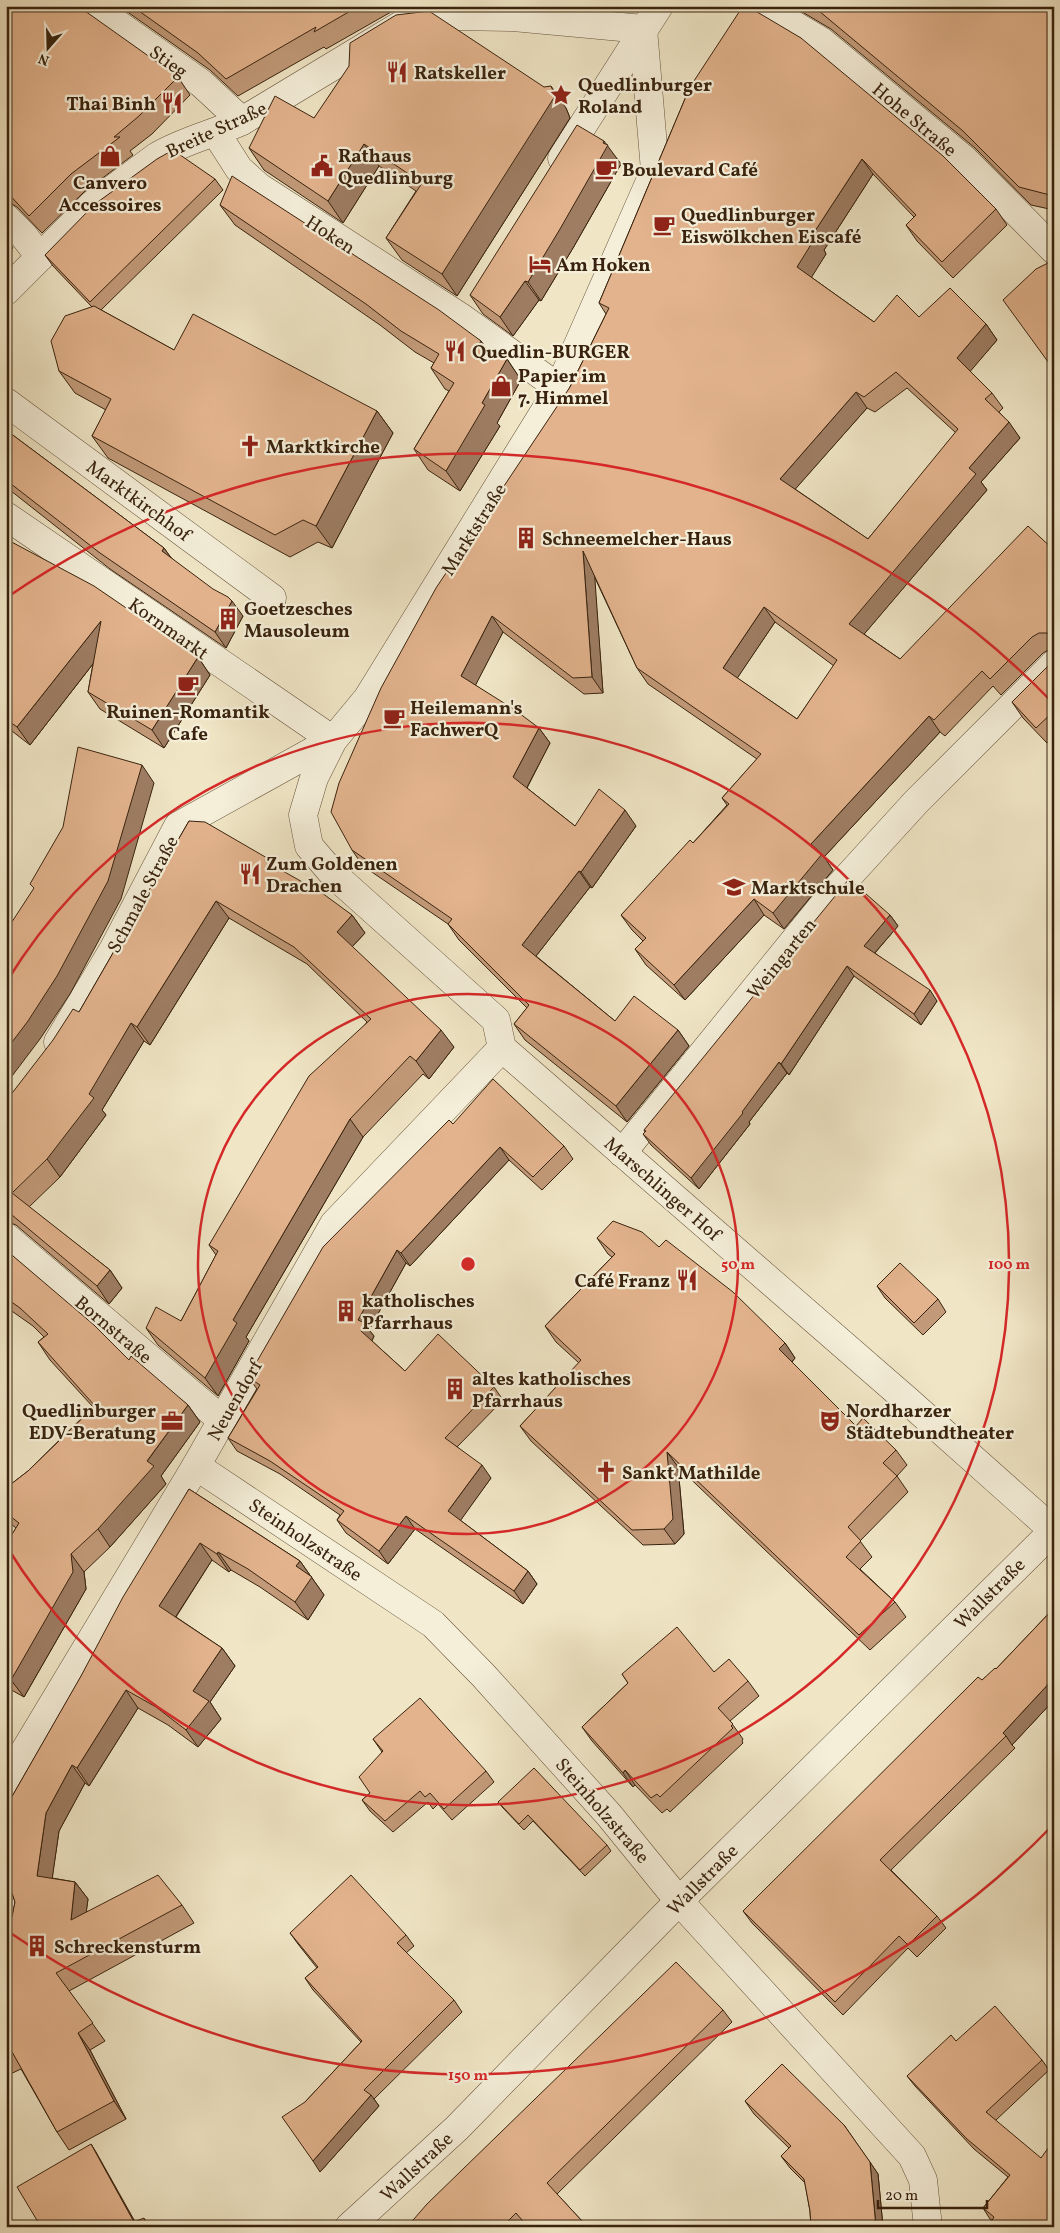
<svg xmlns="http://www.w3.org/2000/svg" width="1060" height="2233" viewBox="0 0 1060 2233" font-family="Vollkorn,serif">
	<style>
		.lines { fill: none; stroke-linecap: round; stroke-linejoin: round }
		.street-casing { stroke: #67543c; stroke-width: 29 }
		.street { stroke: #f5efda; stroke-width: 28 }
		.wall { fill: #c29a79; stroke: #39230e; fill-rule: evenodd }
		.shaded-wall { fill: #9e7d63; stroke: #39230e }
		.building { fill: #e2b38d; stroke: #39230e; fill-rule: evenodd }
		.ring { fill: none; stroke: #d62828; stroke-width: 2.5 }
		.labels { text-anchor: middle; stroke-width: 4.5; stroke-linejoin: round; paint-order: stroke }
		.street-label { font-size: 19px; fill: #39230e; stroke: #f5efda }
		.poi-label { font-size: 19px; font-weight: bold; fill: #39230e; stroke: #f5efda; text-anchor: start }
		.centre { fill: #d62828; stroke: #f5efda; stroke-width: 2.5 }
		.ring-label { font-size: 15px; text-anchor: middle; font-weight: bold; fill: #d62828; stroke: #f5efda; stroke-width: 4.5; stroke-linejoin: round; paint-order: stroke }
	</style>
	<rect width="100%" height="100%" fill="#f0e6c6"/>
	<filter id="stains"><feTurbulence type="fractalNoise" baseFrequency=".004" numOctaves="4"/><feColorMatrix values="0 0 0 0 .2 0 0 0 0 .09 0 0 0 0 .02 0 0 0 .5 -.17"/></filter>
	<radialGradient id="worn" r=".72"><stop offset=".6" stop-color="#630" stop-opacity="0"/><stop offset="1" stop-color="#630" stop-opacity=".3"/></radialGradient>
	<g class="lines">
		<g class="street-casing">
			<g id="street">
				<polyline points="92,6 201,83 242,121"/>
				<polyline points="762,6 821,41 965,160 1054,250"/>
				<polyline points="643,29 655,170 559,388 367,699 333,740 314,778 303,815 309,846 333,874 496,1020 502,1048 908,1401 1054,1531"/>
				<polyline points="216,133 239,169 259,187 462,318 559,388"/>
				<polyline points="562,158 659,6"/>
				<polyline points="6,218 24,236 40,257"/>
				<path d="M6,291L93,204L156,157C182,141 214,134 242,121L406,22L455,16L513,17L643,29"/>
				<polyline points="6,402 272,598"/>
				<polyline points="6,516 333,740 178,826 113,950 58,1042"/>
				<polyline points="622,1153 833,893 916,802 1054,664"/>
				<polyline points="6,1237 223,1421"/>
				<polyline points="196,1466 433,1624 483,1675 609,1815 679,1901 912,2156 923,2180 928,2227"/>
				<polyline points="6,1782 196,1466 334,1224 502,1048"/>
				<path d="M6,1908C14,1918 13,1925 6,1935"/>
				<polyline points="349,2227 457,2128 679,1901 1054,1530"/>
			</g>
		</g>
		<use href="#street" class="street"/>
	</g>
	<g class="wall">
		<polygon points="6,6 178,77 190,95 152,134 130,151 133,155 84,192 42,233 17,207 10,203 6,203"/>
		<polygon points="119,6 412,6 398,8 326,49 324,47 238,96 210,70"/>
		<polygon points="792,6 1054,6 1054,210 1031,205 975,148 831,29"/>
		<path d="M690,87L996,209L1007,225L953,278L917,241L906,225L914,217L873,174L824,250L826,254L811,277L874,322L919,317L986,324L997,340L970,371L992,393L1003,408L999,412L1020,438L981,482L987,490L864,634L900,659L1054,550V649H1050L1043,653L1001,695L993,686L945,736L940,732L824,857L833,870L784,929L764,915L685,1000L646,965L635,949L643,941L632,930L621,915L693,843L727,805L722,798L757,759L648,684L637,668L594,576L603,693L584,694L503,632L475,685L539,728L550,743L527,788L575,826H636L592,888L590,887L536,956L615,1021L678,1030L689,1046L627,1122L525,1040L514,1024L527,1008L459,940L448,924L363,866L352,850L570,387L606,314L599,303ZM907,388L956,433L868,539L795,489L867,408L875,412ZM775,622L834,666L797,719L737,678Z"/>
		<polygon points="566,108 570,118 457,296 402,260 386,238 416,191 379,166 343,223 264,170 249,148 314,118"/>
		<polygon points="606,145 621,164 573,248 541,301 539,300 513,336 483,314 470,295"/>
		<polygon points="215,179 223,190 101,310 174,350 377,411 393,433 332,548 318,542 290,557 108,458 92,436 106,410 75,393 59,371 92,307 53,266 45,255"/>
		<polygon points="220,205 481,341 486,348 507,359 521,380 497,423 500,426 460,491 428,470 414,449 449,391 445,389 431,368 434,363 415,352 380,325 235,225"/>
		<polygon points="6,238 13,248 6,255"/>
		<polygon points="6,430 164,548 171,558 243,616 226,648 110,569 6,487"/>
		<polygon points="6,539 198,657 210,675 164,748 100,709 88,692 93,664 30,745 8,728 6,730"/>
		<polygon points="1054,660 1054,737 1047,743 1023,718 1012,702"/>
		<polygon points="189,821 272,865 352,915 365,933 352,947 454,1047 429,1079 423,1074 363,1137 246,1337 249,1341 218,1396 158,1345 146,1328 181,1321 216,1255 209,1245 367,1022 307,964 229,918 150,1045 144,1041 102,1110 106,1115 60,1177 29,1207 110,1270 122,1288 109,1304 16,1225 8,1222 6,1222 6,1101 79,1012"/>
		<polygon points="890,915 898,926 875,953 937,1001 921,1025 854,976 789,1075 787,1073 749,1122 750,1124 699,1189 651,1145 643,1134 645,1132 644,1130"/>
		<polygon points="453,1124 564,1146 573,1159 542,1190 509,1160 410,1266 406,1263 369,1330 374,1336 372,1341 405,1371 494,1387 503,1400 457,1447 491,1478 460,1520 528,1571 537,1584 523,1604 415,1529 388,1564 346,1533 337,1520 340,1515 280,1474 237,1451 228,1438 257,1389 248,1377"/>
		<polygon points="597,1238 659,1247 785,1343 795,1358 792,1362 856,1426 896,1450 907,1465 897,1476 908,1492 860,1541 872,1557 860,1569 895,1602 906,1617 870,1650 678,1467 684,1534 675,1544 643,1545 531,1441 520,1426 579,1363 556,1342 545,1326 612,1257 608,1254"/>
		<polygon points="6,1250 129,1360 188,1405 200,1422 161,1476 166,1484 110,1547 84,1572 86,1589 24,1697 6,1687 6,1544 16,1528 6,1520 6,1488 28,1471 93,1407 50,1360 38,1342 44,1337 33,1326 6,1307"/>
		<polygon points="877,1286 938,1299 946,1312 923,1335 885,1298"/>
		<polygon points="189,1489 300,1561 324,1595 308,1620 260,1587 231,1570 229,1572 212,1560 176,1617 222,1648 235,1666 210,1702 221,1719 198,1747 168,1725 138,1708 89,1786 85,1783 59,1831 52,1878 75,1882 88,1899 86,1912 182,1905 194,1923 69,1991 105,2041 90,2050 126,2119 69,2150 57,2132 21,2069 6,2076 6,1924 12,1917 15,1902 12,1894 6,1893 6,1807"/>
		<polygon points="1054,1608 1054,1700 1012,1745 1015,1748 891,1870 937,1916 946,1928 917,1957 908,1948 843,2015 752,1923 743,1911 982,1680 996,1669"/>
		<polygon points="714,1672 748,1681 759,1696 730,1721 743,1739 742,1741 743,1743 670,1812 667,1809 662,1813 635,1785 633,1787 592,1741 582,1727 628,1683 622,1674"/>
		<polygon points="373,1739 486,1771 494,1782 452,1820 438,1804 433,1809 428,1802 393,1832 370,1811 362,1800 370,1793 382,1752"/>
		<polygon points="498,1802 607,1845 611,1851 585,1876 533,1821 524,1830 503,1808"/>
		<polygon points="290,1933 406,1935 414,1946 406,1953 454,2000 462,2012 374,2099 379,2106 320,2172 305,2102 361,2042 313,1990 305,1978 317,1968 298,1944"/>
		<polygon points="723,2010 732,2022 557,2194 582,2221 585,2227 526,2227 525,2226 524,2227 407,2227"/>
		<polygon points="956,2041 1042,2060 1049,2070 995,2121 1054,2227 992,2220 990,2219 983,2208 1008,2177 974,2149 915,2086 907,2076"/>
		<polygon points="745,2101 844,2125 878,2174 883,2227 811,2227 810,2211 805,2183 790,2168 781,2156 789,2148 754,2114"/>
	</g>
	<g class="shaded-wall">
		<polygon points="551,86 566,108 570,118 457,296 442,274"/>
		<polygon points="604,141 621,164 573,248 541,301 528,282 603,143"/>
		<polygon points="364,144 379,166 343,223 328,201"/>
		<polygon points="862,159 873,174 824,250 826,254 808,283 797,267 813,234"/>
		<polygon points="525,281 539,300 513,336 500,317"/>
		<polygon points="986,324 997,340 968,374 957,358"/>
		<polygon points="481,341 495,361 479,344"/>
		<polygon points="507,359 521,380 497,423 500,426 460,491 446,471 482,403"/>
		<polygon points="856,392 867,408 791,494 780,479"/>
		<polygon points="377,411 393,433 332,548 316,526"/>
		<polygon points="1009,422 1020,438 981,482 987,490 860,639 849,624 969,468"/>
		<polygon points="164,548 175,563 162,551"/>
		<polygon points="583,551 594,566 603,693 592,677"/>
		<polygon points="232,601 243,616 226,648 215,632"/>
		<polygon points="764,607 775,622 734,683 723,668"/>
		<polygon points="492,616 503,632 472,692 461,676"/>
		<polygon points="101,621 113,638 30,745 17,727"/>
		<polygon points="198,657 210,675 164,748 152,730"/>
		<polygon points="929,716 940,732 824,857 833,870 784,929 773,913 811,844"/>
		<polygon points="539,728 550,743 524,793 513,777"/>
		<polygon points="142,765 154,783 121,899 70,994 40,1039 6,1084 6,1050"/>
		<polygon points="625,810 636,826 592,888 581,872"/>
		<polygon points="267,858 279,876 265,861"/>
		<polygon points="579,871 590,887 533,960 522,945"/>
		<polygon points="754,899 764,915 685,1000 674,985"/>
		<polygon points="216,901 229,918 150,1045 137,1027"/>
		<polygon points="352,915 365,933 349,950 337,932"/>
		<polygon points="890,915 898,926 872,956 864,946"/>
		<polygon points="847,966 854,976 789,1075 781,1064"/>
		<polygon points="930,990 937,1001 921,1025 914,1014"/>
		<polygon points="131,1023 144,1041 102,1110 106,1115 60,1177 47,1159"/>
		<polygon points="441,1030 454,1047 429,1079 416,1061"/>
		<polygon points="678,1030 689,1046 627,1122 616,1106"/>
		<polygon points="779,1062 787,1073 749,1122 750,1124 699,1189 691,1178"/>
		<polygon points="350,1119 363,1137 246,1337 249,1341 218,1396 205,1378 233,1320"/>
		<polygon points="500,1147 509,1160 410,1266 401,1253"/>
		<polygon points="397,1250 406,1263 369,1330 374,1336 370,1344 361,1331 358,1320"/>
		<polygon points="110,1270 122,1288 109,1304 97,1286"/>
		<polygon points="785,1343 795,1358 789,1365 779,1349"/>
		<polygon points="188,1405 200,1422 161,1476 166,1484 110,1547 98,1529"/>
		<polygon points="667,1452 678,1467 684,1534 675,1544 664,1529"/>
		<polygon points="482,1465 491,1478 458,1524 448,1511"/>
		<polygon points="406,1516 415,1529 388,1564 379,1551"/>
		<polygon points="200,1543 212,1560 171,1624 159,1606"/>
		<polygon points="218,1552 231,1570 229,1572 217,1554"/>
		<polygon points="71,1554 84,1572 86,1589 24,1697 11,1680"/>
		<polygon points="300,1561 324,1595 308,1620 295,1602 296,1566"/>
		<polygon points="528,1571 537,1584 523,1604 514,1591"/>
		<polygon points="222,1648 235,1666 210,1702 221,1719 198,1747 186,1730 193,1691"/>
		<polygon points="1054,1678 1054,1700 1012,1745 1006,1736 1003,1733"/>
		<polygon points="126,1690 138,1708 89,1786 77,1768"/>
		<polygon points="72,1765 85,1783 59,1831 50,1894 37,1876 46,1813"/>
		<polygon points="625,1770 635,1785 633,1787 623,1773"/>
		<polygon points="75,1882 88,1899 83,1938 71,1920"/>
		<polygon points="78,2033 90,2050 126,2119 114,2101"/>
		<polygon points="371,2095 379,2106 320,2172 313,2161"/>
		<polygon points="91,2144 96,2152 138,2227 134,2222"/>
		<polygon points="870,2162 878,2174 883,2227 876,2227"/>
	</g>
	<g class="building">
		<polygon points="6,6 78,6 178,77 139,116 114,137 120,137 71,174 29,216 6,191"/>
		<polygon points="132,6 359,6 314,32 316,27 226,79 198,53"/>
		<path d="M743,6H747L801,38L943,156L996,209L942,262L906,225L916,215L862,159L813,234L815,238L797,267L874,322L897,295L919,317L950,288L986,324L957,358L992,393L985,399L1009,422L969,468L976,474L849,624L900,659L1028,526L1054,550V637L1047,633H1039L1032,637L990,679L982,671L934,720L929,716L811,844L822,854L773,913L754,899L674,985L635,949L646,938L621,915L690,840L693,843L729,804L722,798L761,754L637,668L583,551L592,677L573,678L492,616L461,676L515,710L539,728L513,777L575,826L599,789L625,810L581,872L579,871L522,945L615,1021L634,996L678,1030L616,1106L514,1024L529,1005L448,924L452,919L352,850L331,812L339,783L381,688L436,588L570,387L609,308L599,303L690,87ZM896,372L958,429L868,539L780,479L856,392L864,397ZM764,607L837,660L797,719L723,668Z"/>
		<polygon points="810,6 1054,6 1054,195 1046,194 1019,187 963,131 819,11"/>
		<polygon points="429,11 544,87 551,86 555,96 442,274 386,238 422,183 364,144 328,201 249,148 275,96 314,118 349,66 350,43 396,15"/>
		<polygon points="577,125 604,141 603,143 608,145 560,229 528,282 525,281 500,317 470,295"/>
		<polygon points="173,150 215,179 90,302 45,255 95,204 157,159"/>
		<polygon points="232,176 439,310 481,341 479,344 507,359 482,403 485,405 446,471 414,449 454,383 431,368 439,354 401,331 366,304 220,205"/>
		<polygon points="1054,260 1054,370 1003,300 1036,269"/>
		<polygon points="94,306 174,350 193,314 377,411 316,526 303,520 275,535 92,436 111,399 59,371 51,341 65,316"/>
		<polygon points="6,430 164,548 162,551 213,589 228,597 232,601 215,632 100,553 6,480"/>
		<polygon points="6,539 94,586 198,657 152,730 88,692 101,621 17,727 6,719"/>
		<polygon points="1054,660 1054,711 1036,728 1012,702"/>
		<polygon points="78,747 142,765 108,881 57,976 28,1021 6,1050 6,931 34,888 30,884 63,827"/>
		<polygon points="189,821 205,822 267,858 265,861 322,893 352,915 337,932 441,1030 416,1061 410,1056 350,1119 233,1320 237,1323 205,1378 146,1328 156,1307 181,1321 218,1251 209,1245 309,1076 371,1019 294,947 216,901 137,1027 131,1023 89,1094 94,1098 47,1159 12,1193 110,1270 97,1286 6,1210 6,1101 53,1040 73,1009 79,1012"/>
		<polygon points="849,879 890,915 864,946 930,990 914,1014 847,966 781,1064 779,1062 742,1112 743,1113 691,1178 643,1134 646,1131 644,1130"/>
		<polygon points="493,1079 564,1146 533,1177 500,1147 401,1253 397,1250 358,1320 365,1323 361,1331 405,1371 438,1334 494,1387 445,1438 482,1465 448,1511 528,1571 514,1591 406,1516 379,1551 337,1520 344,1511 270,1461 228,1438 260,1385 248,1377 323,1247 449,1120 453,1124"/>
		<polygon points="613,1221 642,1232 659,1247 666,1240 733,1292 785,1343 779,1349 856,1426 863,1418 896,1450 883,1463 897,1476 848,1527 861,1541 846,1557 895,1602 859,1635 667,1452 673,1519 664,1529 632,1530 520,1426 581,1360 545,1326 615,1254 597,1238"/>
		<polygon points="6,1250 94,1325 129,1360 131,1356 188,1405 147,1461 154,1466 98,1529 71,1554 73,1572 11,1680 6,1677 6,1544 19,1523 6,1513 6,1488 28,1471 95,1406 38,1342 48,1334 20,1308 6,1298"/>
		<polygon points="900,1263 938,1299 914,1323 877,1286"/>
		<polygon points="189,1489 300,1561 296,1566 312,1577 295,1602 248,1569 218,1552 217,1554 200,1543 159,1606 222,1648 193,1691 209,1701 186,1730 156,1707 126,1690 77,1768 72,1765 46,1813 37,1876 75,1882 71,1920 158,1875 182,1905 56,1973 93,2023 78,2033 114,2101 57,2132 11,2050 6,2052 6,1924 12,1917 15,1902 10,1887 6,1883 6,1807 81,1676 123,1597"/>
		<polygon points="1054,1608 1054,1678 1003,1733 1006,1736 880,1860 937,1916 908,1945 899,1936 835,2002 743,1911 978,1677 982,1680 995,1668 996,1669"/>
		<polygon points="677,1627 714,1672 729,1659 748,1681 718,1708 733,1724 731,1726 733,1728 660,1797 657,1794 651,1798 625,1770 623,1773 582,1727 628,1683 622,1674"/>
		<polygon points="420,1698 486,1771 444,1809 430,1793 425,1797 420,1791 385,1821 362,1800 370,1793 359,1777 383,1751 373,1739"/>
		<polygon points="534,1768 607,1845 580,1870 528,1815 519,1824 498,1802"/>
		<polygon points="351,1875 406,1935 397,1943 454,2000 364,2090 371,2095 313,2161 282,2117 305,2102 362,2041 305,1978 318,1967 290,1933"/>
		<polygon points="676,1962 723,2010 547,2183 582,2221 576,2227 528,2227 516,2213 502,2227 407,2227 427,2204"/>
		<polygon points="995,2006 1042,2060 986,2112 1041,2158 1054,2140 1054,2227 988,2227 994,2217 983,2208 1010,2175 967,2139 907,2076 951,2035 956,2041"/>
		<polygon points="782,2064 844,2125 870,2162 876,2227 811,2227 810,2211 804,2179 781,2156 791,2146 745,2101"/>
		<polygon points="91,2144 134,2222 144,2218 149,2227 41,2227 17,2187"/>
	</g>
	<g class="ring">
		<circle cx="468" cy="1264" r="270"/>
		<path d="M7 981A541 541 0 1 1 7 1547"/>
		<path d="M1051 1827A811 811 0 0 1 9 1932M9 596A811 811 0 0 1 1051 701"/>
	</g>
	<defs>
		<g id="restaurant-bare" transform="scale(1.725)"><path d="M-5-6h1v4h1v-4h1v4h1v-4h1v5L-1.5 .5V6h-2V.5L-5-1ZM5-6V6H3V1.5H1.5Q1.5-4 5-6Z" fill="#8f2418" stroke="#f5efda" stroke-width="2.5" paint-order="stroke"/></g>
		<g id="sight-bare" transform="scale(1.725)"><path d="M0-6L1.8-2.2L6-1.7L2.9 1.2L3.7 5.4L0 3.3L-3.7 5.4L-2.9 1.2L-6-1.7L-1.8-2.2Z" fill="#8f2418" stroke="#f5efda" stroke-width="2.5" paint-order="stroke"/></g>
		<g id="shop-bare" transform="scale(1.725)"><path d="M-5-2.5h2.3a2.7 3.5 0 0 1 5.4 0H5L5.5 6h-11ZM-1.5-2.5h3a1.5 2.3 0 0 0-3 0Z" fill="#8f2418" stroke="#f5efda" stroke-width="2.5" paint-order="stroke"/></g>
		<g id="civic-bare" transform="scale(1.725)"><path d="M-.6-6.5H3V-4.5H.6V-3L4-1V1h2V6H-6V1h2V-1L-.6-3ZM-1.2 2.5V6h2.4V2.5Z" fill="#8f2418" stroke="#f5efda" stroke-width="2.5" paint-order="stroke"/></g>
		<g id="cafe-bare" transform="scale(1.725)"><path d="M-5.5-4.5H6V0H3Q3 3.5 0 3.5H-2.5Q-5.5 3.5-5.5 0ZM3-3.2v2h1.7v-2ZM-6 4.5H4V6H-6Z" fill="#8f2418" stroke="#f5efda" stroke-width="2.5" paint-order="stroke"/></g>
		<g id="hotel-bare" transform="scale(1.725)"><path d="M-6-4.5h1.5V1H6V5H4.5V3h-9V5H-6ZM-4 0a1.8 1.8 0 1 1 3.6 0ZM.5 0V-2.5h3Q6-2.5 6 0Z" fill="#8f2418" stroke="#f5efda" stroke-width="2.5" paint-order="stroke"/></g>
		<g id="church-bare" transform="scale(1.725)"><path d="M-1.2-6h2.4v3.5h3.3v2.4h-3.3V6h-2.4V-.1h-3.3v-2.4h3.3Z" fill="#8f2418" stroke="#f5efda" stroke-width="2.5" paint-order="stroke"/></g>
		<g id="building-bare" transform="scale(1.725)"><path d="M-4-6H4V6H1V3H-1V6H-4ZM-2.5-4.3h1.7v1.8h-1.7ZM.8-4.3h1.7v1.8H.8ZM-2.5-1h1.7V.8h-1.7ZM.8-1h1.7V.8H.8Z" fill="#8f2418" stroke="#f5efda" stroke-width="2.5" paint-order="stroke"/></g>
		<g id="school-bare" transform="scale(1.725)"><path d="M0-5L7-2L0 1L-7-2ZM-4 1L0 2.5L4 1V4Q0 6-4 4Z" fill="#8f2418" stroke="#f5efda" stroke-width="2.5" paint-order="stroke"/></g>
		<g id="office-bare" transform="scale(1.725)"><path d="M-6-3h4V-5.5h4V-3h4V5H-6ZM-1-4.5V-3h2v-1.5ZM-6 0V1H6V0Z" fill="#8f2418" stroke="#f5efda" stroke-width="2.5" paint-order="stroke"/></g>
		<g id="theatre-bare" transform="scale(1.725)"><path d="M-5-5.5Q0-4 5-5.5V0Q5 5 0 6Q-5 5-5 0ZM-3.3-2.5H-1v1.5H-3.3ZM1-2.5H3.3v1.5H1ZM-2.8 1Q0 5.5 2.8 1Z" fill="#8f2418" stroke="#f5efda" stroke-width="2.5" paint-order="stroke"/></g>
	</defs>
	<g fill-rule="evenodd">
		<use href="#restaurant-bare" x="397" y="72"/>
		<use href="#sight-bare" x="561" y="95"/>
		<use href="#restaurant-bare" x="172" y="103"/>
		<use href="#shop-bare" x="110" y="156"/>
		<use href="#civic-bare" x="322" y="166"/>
		<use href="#cafe-bare" x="606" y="169"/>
		<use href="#cafe-bare" x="664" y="225"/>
		<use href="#hotel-bare" x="540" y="264"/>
		<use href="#restaurant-bare" x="455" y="351"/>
		<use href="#shop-bare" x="501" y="386"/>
		<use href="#church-bare" x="250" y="446"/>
		<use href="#building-bare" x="526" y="538"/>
		<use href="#building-bare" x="228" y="619"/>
		<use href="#cafe-bare" x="188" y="685"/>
		<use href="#cafe-bare" x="394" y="718"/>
		<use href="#restaurant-bare" x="250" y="874"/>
		<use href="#school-bare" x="734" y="887"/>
		<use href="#restaurant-bare" x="687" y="1280"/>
		<use href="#building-bare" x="346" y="1311"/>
		<use href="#building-bare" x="455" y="1389"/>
		<use href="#office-bare" x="172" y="1421"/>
		<use href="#theatre-bare" x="830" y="1421"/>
		<use href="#church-bare" x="606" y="1472"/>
		<use href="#building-bare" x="37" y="1946"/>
	</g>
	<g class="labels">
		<g class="street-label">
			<text transform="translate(169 61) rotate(35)" y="7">Stieg</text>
			<text transform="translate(915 119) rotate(40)" y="7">Hohe Straße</text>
			<text transform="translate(216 129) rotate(-25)" y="7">Breite Straße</text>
			<text transform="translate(331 234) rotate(33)" y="7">Hoken</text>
			<text transform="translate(139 500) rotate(36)" y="7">Marktkirchhof</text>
			<text transform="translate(473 529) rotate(-58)" y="7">Marktstraße</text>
			<text transform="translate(169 628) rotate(35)" y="7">Kornmarkt</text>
			<text transform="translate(142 894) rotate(-62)" y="7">Schmale Straße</text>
			<text transform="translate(781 958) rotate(-51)" y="7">Weingarten</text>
			<text transform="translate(663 1188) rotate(41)" y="7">Marschlinger Hof</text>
			<text transform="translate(114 1329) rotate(40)" y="7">Bornstraße</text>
			<text transform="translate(234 1400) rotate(-60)" y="7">Neuendorf</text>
			<text transform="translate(306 1539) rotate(34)" y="7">Steinholzstraße</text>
			<text transform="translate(989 1593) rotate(-45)" y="7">Wallstraße</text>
			<text transform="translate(603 1810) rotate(49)" y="7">Steinholzstraße</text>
			<text transform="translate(702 1879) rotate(-45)" y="7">Wallstraße</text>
			<text transform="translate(416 2166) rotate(-43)" y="7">Wallstraße</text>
		</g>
		<g class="poi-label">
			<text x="414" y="79">Ratskeller</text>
			<text x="578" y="91">Quedlinburger<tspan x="578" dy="22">Roland</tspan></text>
			<text x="156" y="110" text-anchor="end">Thai Binh</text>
			<text x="338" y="162">Rathaus<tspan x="338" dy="22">Quedlinburg</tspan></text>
			<text x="622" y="176">Boulevard Café</text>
			<text x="110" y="189" text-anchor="middle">Canvero<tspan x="110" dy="22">Accessoires</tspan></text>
			<text x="681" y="221">Quedlinburger<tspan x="681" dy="22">Eiswölkchen Eiscafé</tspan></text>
			<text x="556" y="271">Am Hoken</text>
			<text x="472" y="358">Quedlin-BURGER</text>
			<text x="518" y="382">Papier im<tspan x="518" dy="22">7. Himmel</tspan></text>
			<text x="266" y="453">Marktkirche</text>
			<text x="542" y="545">Schneemelcher-Haus</text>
			<text x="244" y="615">Goetzesches<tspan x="244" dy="22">Mausoleum</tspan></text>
			<text x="410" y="714">Heilemann's<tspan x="410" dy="22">FachwerQ</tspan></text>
			<text x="188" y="718" text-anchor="middle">Ruinen-Romantik<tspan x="188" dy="22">Cafe</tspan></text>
			<text x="266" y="870">Zum Goldenen<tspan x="266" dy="22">Drachen</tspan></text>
			<text x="751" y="894">Marktschule</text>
			<text x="670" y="1287" text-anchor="end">Café Franz</text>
			<text x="362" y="1307">katholisches<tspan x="362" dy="22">Pfarrhaus</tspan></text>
			<text x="472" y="1385">altes katholisches<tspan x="472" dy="22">Pfarrhaus</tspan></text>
			<text x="156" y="1417" text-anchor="end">Quedlinburger<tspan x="156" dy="22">EDV-Beratung</tspan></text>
			<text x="846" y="1417">Nordharzer<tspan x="846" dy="22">Städtebundtheater</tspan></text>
			<text x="622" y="1479">Sankt Mathilde</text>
			<text x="54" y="1953">Schreckensturm</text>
		</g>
	</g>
	<circle cx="468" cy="1264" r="8" class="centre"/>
	<g class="ring-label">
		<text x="738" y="1269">50 m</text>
		<text x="1009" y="1269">100 m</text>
		<text x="468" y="2080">150 m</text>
	</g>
	<rect width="1060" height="2233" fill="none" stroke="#f0e6c6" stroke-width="25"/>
	<rect x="8" y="8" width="1045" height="2218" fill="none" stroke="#39230e" stroke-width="2.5"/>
	<rect x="12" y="12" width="1035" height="2208" fill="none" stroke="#39230e"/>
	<g transform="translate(48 48) rotate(200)" stroke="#f5efda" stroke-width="4" paint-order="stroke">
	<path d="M0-4L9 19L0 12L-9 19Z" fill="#39230e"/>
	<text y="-8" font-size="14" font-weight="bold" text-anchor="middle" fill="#39230e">N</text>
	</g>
	<path d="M878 2200v8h109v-8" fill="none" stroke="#39230e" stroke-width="2.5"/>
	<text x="885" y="2200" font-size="15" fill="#39230e" stroke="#f5efda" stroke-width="4" paint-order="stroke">20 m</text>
	<rect width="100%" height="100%" filter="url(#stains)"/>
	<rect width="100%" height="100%" fill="url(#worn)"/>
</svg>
